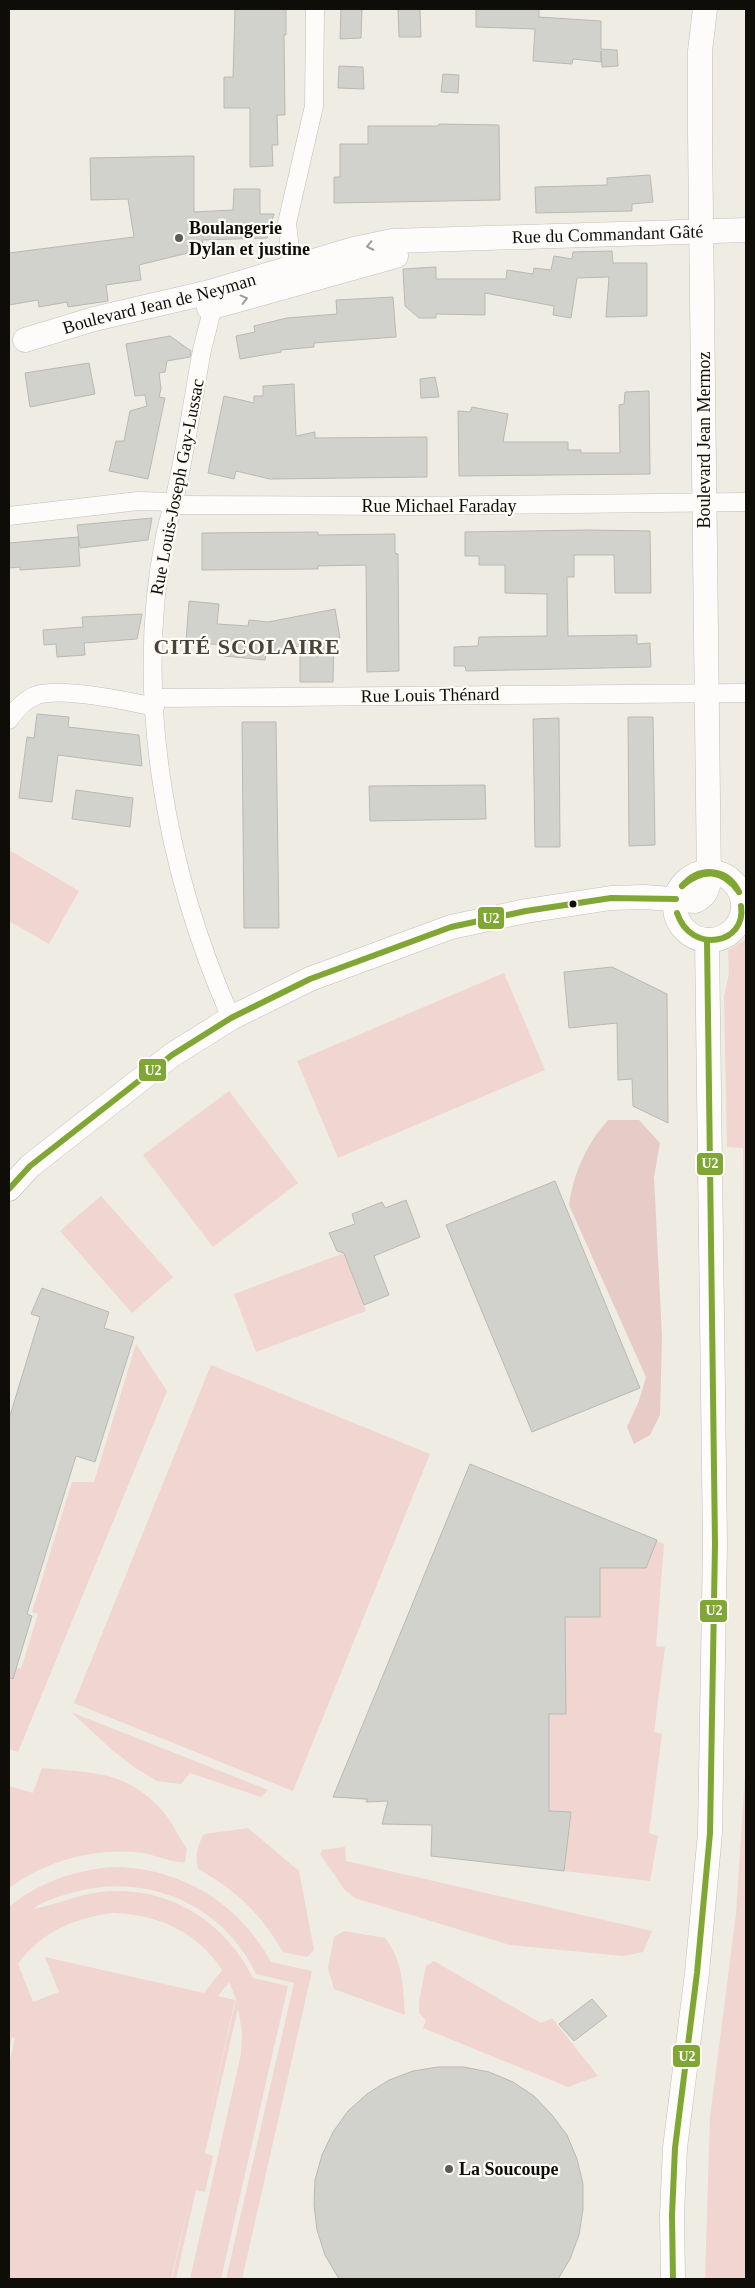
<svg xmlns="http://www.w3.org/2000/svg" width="755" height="2288" viewBox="0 0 755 2288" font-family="Georgia,serif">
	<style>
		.green { fill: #f0d5d0; fill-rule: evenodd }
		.forest { fill: #e6cbc6 }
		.building { fill: #d2d2cc; stroke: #b9b9b3 }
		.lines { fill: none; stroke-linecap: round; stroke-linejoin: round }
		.street-casing { stroke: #c1bfb9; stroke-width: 19 }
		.secondary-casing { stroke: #c1bfb9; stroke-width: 25 }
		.street { stroke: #fdfcfb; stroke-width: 18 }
		.secondary { stroke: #fdfcfb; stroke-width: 24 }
		.bus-1-casing { stroke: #fefcf6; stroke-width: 10 }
		.bus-1 { stroke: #80a735; stroke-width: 6 }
		.oneway { stroke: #9d9c9a }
		.poi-dot { fill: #5d5b55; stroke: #fefcf6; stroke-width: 2 }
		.bus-dot { fill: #0e0d08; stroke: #fefcf6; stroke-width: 2 }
		.labels { text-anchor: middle; stroke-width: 4.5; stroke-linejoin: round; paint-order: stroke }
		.poi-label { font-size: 18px; font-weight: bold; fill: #0e0d08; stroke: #fefcf6; text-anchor: start }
		.street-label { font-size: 18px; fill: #0e0d08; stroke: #fefcf6 }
		.district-label { font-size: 22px; font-weight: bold; letter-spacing: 1px; fill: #484336; stroke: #fefcf6 }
		.line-badge { stroke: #fefcf6; stroke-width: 2 }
		.badge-label { font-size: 14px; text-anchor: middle; font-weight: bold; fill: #fff }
	</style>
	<rect width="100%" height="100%" fill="#efece4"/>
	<g class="green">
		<polygon points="9,850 79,891 49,944 9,921"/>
		<polygon points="746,939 746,2279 705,2279 710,2117 736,1914 746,1759 743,1148 727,1147 724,996 729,974 728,950"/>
		<polygon points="504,973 545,1070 338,1158 297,1061"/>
		<polygon points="229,1091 298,1183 213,1247 143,1155"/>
		<polygon points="101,1196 173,1277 132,1313 60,1231"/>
		<polygon points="344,1253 366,1311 256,1352 234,1294"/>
		<polygon points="136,1344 167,1391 18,1752 9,1749 9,1666 21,1669 38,1614 32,1612 72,1482 94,1482"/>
		<polygon points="211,1365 430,1454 293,1791 74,1703"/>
		<path d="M470,1464L664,1544L656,1646L665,1647L654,1732L662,1734L649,1833L658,1836L650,1881L564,1871L432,1825L382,1824L388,1801C369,1802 352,1798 333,1797Z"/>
		<polygon points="71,1712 268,1790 261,1797 190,1773 181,1784 157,1781 137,1769 112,1750"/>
		<path d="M42,1768C91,1773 123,1770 159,1807C171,1819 178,1836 187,1849L185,1862C177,1864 154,1855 144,1853C96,1847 48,1860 9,1888V1786L33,1793Z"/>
		<path d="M248,1828L299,1871L314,1950L307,1957L283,1952C262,1915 235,1889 198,1869C195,1856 197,1846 204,1834Z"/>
		<polygon points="345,1847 346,1861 652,1931 643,1952 623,1956 510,1945 355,1898 344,1889 320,1854 322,1850"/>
		<path d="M112,1867C180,1867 238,1902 271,1962L312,1971L242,2279H226L294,1983L256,1974C224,1905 147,1872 75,1892C61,1896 45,1900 33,1909C55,1905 77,1895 100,1892C165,1884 225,1920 253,1978L288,1986L221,2279H190L241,2054L242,2032L238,2008L205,2153L213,2156L205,2192L196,2190L176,2279H172L192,2189L171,2279H9V2064L15,2038L12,2037L9,2051V1907C39,1882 73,1871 112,1867ZM113,1913C157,1914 198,1932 222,1970L204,1993L45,1957L59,1992L33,2002L18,1964C40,1932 77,1917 113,1913ZM229,1982L236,1999L201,2153L235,2000L218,1996Z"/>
		<path d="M344,1931L385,1938C403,1961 403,1986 405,2015L334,1989L328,1968L334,1937Z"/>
		<polygon points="434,1961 541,2023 552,2018 598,2076 568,2087 423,2028 426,2020 419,2013 419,2001 426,1966"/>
	</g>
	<path class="forest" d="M608,1120H639L660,1143L654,1177L662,1336L660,1415L650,1435L634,1444L627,1427L639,1401L646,1377L569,1205C574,1172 586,1145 608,1120Z"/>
	<g class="building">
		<polygon points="235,9 286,9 286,35 284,35 285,115 277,115 278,145 272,145 273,166 250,167 250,108 224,108 224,77 233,77"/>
		<polygon points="341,9 362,9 361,38 340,39"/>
		<polygon points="398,9 420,9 421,37 399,37"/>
		<polygon points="476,9 539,9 539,17 601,21 601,49 617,50 618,66 602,67 601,51 601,62 573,59 572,64 533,61 535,29 476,27"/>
		<polygon points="339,66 363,67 364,89 338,88"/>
		<polygon points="443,74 459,75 458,93 441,92"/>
		<polygon points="439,124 499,125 500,200 334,203 334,177 340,177 340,144 368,144 368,126 438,126"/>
		<polygon points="194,156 194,212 233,210 234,189 260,189 260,214 274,214 267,238 202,240 204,249 139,265 141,280 106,285 108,301 68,307 67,302 39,307 38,300 9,305 9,253 134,237 128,199 91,200 90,158"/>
		<polygon points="650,175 653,202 632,204 632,211 536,213 535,187 607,185 607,178"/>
		<polygon points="612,251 613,263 647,263 647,316 606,317 609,277 577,278 571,318 553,315 554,306 485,293 485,315 436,314 436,318 419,318 405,306 403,269 436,267 436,279 506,279 507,270 533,274 534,268 551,270 554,256 572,259 573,252"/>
		<polygon points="393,297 396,337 314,343 314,347 281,350 281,352 240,359 236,336 255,332 254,326 287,318 337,314 336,300"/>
		<polygon points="170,336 191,351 190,357 167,361 165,372 159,373 161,389 159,397 165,398 148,479 109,471 116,441 124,441 130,411 147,406 145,395 135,396 126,344"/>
		<polygon points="89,363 95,394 30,407 25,373"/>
		<polygon points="435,377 439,397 421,398 420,379"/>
		<polygon points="294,384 296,436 315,432 315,438 427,437 427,477 270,479 236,471 234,479 208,473 224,396 254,403 254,396 263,396 263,386"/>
		<polygon points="649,391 650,474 459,476 458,411 470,412 472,407 508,414 503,442 568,442 568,450 581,450 581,453 620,453 619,405 624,404 625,392"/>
		<polygon points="152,518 148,540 80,548 77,525"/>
		<polygon points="588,530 650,531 651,593 615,593 614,555 574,555 574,577 567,577 568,636 637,635 637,644 650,643 651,667 466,671 465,666 454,666 454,647 478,646 479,637 547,636 547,594 505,593 505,565 479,565 479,556 465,556 465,532"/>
		<polygon points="318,532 318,535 395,534 395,553 398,554 399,671 367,672 366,565 318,566 318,569 202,570 202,533"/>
		<polygon points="78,537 80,566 20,570 20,567 9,568 9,543"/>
		<polygon points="189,601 219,604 217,624 248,626 249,620 268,622 335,609 340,638 334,639 333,682 300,682 300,646 266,652 265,660 224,656 225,645 186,642"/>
		<polygon points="142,614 137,639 84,643 85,655 57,657 56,644 44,645 43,630 83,627 82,617"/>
		<polygon points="37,714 69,717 68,727 139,735 142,766 58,755 52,802 19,798 27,737 34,738"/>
		<polygon points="628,717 653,717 655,845 629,846"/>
		<polygon points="559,718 560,847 535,847 533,719"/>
		<polygon points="242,722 276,722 279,928 244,928"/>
		<polygon points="485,785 486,819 370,821 369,786"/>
		<polygon points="76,790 133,798 130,827 72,819"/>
		<polygon points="612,967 667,994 668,1123 633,1106 632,1079 618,1080 617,1023 569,1028 564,972"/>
		<polygon points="555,1181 640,1388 532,1432 446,1225"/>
		<polygon points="406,1200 420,1237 374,1256 389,1295 364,1305 344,1253 337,1251 329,1233 355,1224 352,1214 382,1202 385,1208"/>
		<polygon points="42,1288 109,1312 104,1328 134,1337 95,1462 76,1456 27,1614 32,1616 13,1679 9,1678 9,1419 40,1317 31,1314"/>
		<polygon points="470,1464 657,1540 646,1568 600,1568 600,1617 565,1617 566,1714 549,1714 549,1811 571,1812 564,1871 431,1856 432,1825 382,1824 388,1801 366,1802 368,1799 333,1797"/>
		<polygon points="592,1999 607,2016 574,2041 559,2024"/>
		<polygon points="438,2067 464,2067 489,2072 513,2082 534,2096 552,2115 567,2135 577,2159 583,2184 583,2209 579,2235 570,2259 558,2279 339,2279 325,2255 317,2230 314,2205 315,2180 322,2155 333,2132 348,2111 367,2094 389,2080 413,2071"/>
	</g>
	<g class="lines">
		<g class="street-casing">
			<g id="street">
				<polyline points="292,268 287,223 314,106 315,9"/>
				<path d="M212,307C210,323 204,339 201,355C193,400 186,447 176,492C173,507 168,521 165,536C133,695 166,871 231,1018"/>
				<polyline points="172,505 411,506 746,502"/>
				<polyline points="9,516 138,501 173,502"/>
				<polyline points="154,698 746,693"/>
				<path d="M9,720C16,709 24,700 37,695C62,687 128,701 155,707"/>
				<polyline points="742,897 746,897"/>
			</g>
		</g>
		<g class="secondary-casing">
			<g id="secondary">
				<polyline points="209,308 396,256"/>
				<path id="s1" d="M25,340L94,319L210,292L354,249L392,241L746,230"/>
				<circle cx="709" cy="906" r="34"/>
				<path d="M9,1189L30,1166L172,1055L231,1018L310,979L451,927L526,911L611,898L645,897L695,901C704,897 706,893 709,883L700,133V51L705,9"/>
				<polyline points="673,2279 672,2215 675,2148 697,1973 710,1833 715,1544 707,940"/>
			</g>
		</g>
		<use href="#street" class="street"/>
		<use href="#secondary" class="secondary"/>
		<g class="bus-1-casing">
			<g id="bus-1">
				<path d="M682,886C699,866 727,867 739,892"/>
				<path d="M682,886C703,868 722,869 739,892"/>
				<path d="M677,913C691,955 747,944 741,906"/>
				<polyline points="9,1189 30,1166 172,1055 231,1018 310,979 451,927 526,911 611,898 676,899"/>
				<polyline points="673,2279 672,2215 675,2148 697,1973 710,1833 715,1544 707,940"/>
			</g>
		</g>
		<use href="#bus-1" class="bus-1"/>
	</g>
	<defs><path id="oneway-chevron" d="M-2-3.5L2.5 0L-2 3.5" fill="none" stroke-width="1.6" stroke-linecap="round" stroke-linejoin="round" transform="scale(1.25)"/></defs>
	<g class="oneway">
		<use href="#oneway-chevron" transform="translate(370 246) rotate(168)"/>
		<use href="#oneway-chevron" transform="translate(244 299) rotate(-15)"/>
	</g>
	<g class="poi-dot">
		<circle cx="179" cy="238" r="5"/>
		<circle cx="449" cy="2169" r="5"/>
	</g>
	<circle class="bus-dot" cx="573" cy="904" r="4.5"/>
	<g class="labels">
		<g class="poi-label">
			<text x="189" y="234">Boulangerie<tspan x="189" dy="21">Dylan et justine</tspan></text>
			<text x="459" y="2175">La Soucoupe</text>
		</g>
		<g class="street-label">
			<text dy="6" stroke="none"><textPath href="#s1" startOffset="596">Rue du Commandant Gâté</textPath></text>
			<text dy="6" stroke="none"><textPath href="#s1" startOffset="139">Boulevard Jean de Neyman</textPath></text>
			<text transform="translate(704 440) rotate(-90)" y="6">Boulevard Jean Mermoz</text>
			<text transform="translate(177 487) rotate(-79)" y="6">Rue Louis-Joseph Gay-Lussac</text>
			<text x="439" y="512">Rue Michael Faraday</text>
			<text transform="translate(430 695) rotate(-1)" y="6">Rue Louis Thénard</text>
		</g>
		<g class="district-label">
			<text x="247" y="654">CITÉ SCOLAIRE</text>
		</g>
	</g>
	<g class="line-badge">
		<rect x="477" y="906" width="28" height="24" rx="5" fill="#80a735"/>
		<rect x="138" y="1058" width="29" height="24" rx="5" fill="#80a735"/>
		<rect x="696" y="1152" width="28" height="24" rx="5" fill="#80a735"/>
		<rect x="699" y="1599" width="29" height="24" rx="5" fill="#80a735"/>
		<rect x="672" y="2044" width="29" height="24" rx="5" fill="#80a735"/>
	</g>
	<g class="badge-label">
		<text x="491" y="923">U2</text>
		<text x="153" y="1075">U2</text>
		<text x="710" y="1168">U2</text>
		<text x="714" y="1615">U2</text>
		<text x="687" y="2061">U2</text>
	</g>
	<rect width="755" height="2288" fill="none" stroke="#0e0d08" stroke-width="20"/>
</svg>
